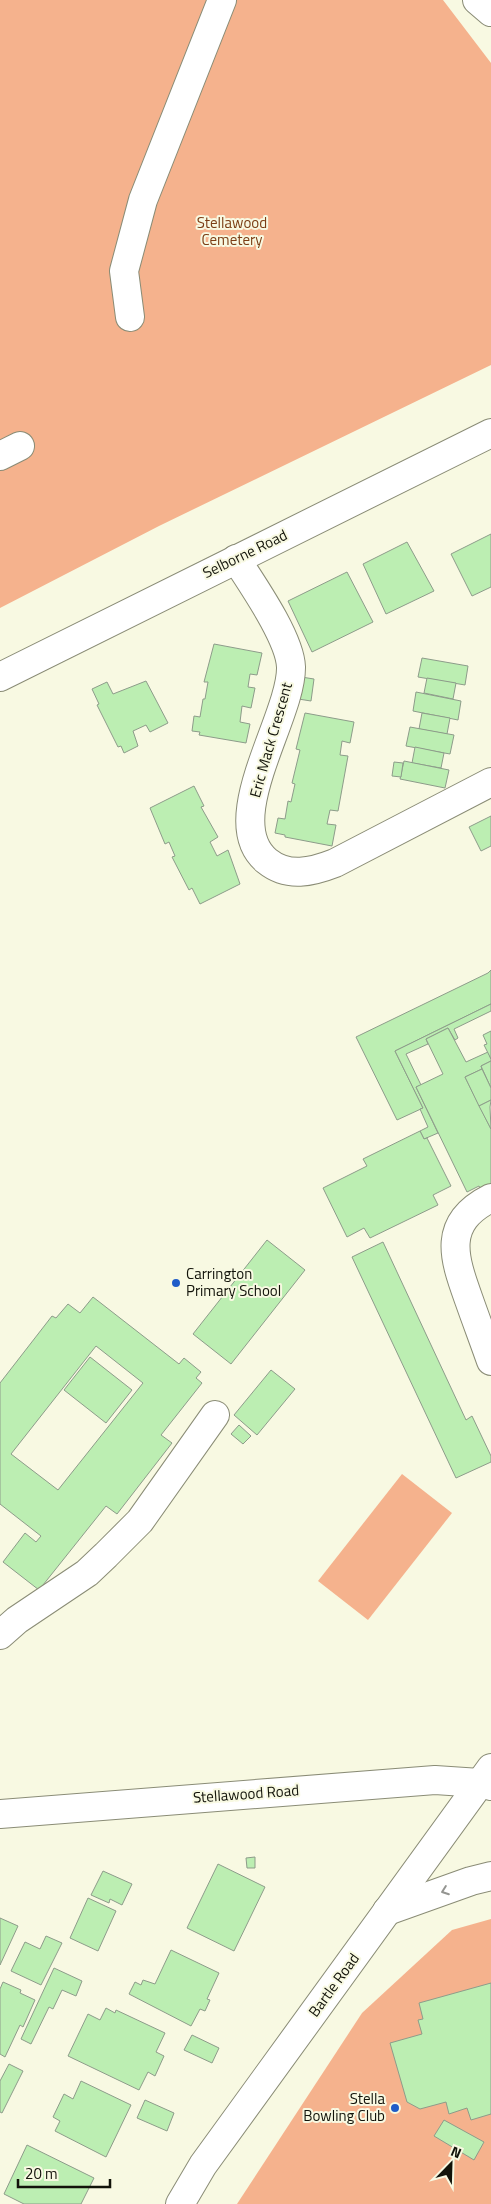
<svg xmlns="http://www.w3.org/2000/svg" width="491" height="2204" viewBox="0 0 491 2204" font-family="'Titillium Web',sans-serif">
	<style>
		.green { fill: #f5b28d }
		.building { fill: #bceeb2; stroke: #8d9c8a; fill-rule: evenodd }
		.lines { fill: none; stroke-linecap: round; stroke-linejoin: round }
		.minor-casing { stroke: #8a8c76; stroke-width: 30 }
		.minor { stroke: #fff; stroke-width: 28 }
		.oneway { stroke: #949591 }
		.poi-dot { fill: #1f5cc8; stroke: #f8f9e2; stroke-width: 2 }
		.labels { text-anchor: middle; stroke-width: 4; stroke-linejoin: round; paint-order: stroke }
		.park-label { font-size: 15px; fill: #7b3d14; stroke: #f8f9e2 }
		.street-label { font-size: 15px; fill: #12130a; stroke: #f8f9e2 }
		.poi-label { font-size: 15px; fill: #12130a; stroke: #f8f9e2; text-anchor: start }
	</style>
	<rect width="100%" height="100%" fill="#f8f9e2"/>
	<g class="green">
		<polygon points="0,0 443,0 491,63 491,365 159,526 0,608"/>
		<polygon points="402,1474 452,1513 368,1620 318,1581"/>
		<polygon points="491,1919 491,2204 237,2204 362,2013 452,1930"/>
	</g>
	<g class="building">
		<polygon points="491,534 491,587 472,596 451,554"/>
		<polygon points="407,542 434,591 386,614 363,564"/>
		<polygon points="347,572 373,622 312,652 288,601"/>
		<polygon points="214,644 262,653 257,675 250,674 248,687 255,688 251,708 242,706 240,722 250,724 246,743 199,735 200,732 192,731 194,716 200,717 203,699 205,699 208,682 204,682"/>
		<polygon points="422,658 468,666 465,685 418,677"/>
		<polygon points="295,676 314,679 311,701 292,698"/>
		<polygon points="427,678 456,683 453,699 424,693"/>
		<polygon points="146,681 168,723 150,732 146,725 133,731 138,746 124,753 121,746 118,747 97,705 99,704 92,689 107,682 113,694"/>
		<polygon points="416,692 461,701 458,720 413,711"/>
		<polygon points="305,713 354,722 350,743 342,741 340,755 348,756 338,811 330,810 327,824 336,825 332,846 285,837 285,835 275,833 278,818 285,819 288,801 291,802 295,784 292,783 300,750 296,749"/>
		<polygon points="422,713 450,718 447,734 419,729"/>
		<polygon points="410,727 454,735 450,754 406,746"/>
		<polygon points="415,747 444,753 441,768 412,763"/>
		<polygon points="404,761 449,770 445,788 400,779"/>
		<polygon points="394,762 403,763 401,777 392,776"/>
		<polygon points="194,786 204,806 201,807 218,837 210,842 217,856 228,850 240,884 200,904 192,888 189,890 172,857 175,856 169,842 165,844 150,808"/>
		<polygon points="491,816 491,846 481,851 469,827"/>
		<polygon points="491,970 491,1004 395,1051 423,1108 397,1120 356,1037 488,973"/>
		<polygon points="491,1004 491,1011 454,1029 458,1038 455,1040 448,1028 426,1039 428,1044 406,1054 421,1085 416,1087 438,1133 424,1139 420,1131 428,1127 420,1109 423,1108 395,1051"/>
		<polygon points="448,1028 466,1062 488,1052 491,1059 491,1061 481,1066 482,1069 465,1077 491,1129 491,1185 481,1190 479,1186 467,1192 416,1087 443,1074 426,1039"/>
		<polygon points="491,1031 491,1059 484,1045 487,1044 483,1035"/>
		<polygon points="491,1061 491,1088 481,1066"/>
		<polygon points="482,1069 491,1088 491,1100 479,1106 465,1077"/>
		<polygon points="491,1100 490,1107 491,1129 479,1106"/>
		<polygon points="420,1131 424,1139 427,1138 451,1186 433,1195 438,1205 370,1238 364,1228 347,1237 323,1188 367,1166 363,1159"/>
		<polygon points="267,1240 305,1270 231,1364 193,1334"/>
		<polygon points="383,1242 466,1420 472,1416 491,1456 491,1462 456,1478 352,1257"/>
		<path d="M93,1297L179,1364L184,1358L201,1372L196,1378L202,1383L161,1435L172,1443L117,1514L106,1506L39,1590L3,1562L25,1533L36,1542L41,1536L0,1504V1383L52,1316L56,1318L68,1304L80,1313ZM96,1346L143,1383L58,1490L11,1454Z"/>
		<polygon points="90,1357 132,1390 106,1423 64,1390"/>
		<polygon points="271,1370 295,1389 257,1435 234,1415"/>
		<polygon points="239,1425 251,1436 243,1444 231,1434"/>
		<polygon points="255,1857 255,1868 247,1868 246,1858"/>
		<polygon points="218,1864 265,1887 234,1951 187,1928"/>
		<polygon points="103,1871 132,1884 122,1905 110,1899 109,1903 91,1895"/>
		<polygon points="88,1898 116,1911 98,1951 70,1938"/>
		<polygon points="0,1918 18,1926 0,1965"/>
		<polygon points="46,1936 62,1943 41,1985 11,1971 25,1942 40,1949"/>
		<polygon points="171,1950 219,1973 207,1999 210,2000 205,2011 200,2009 191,2026 129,1994 135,1982 141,1985 143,1980 155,1984"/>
		<polygon points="54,1968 82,1981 76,1996 62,1990 53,2009 49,2007 31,2044 21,2039"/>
		<polygon points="3,1982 21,1990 20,1993 35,2000 23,2027 20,2025 5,2057 0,2054 0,1989"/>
		<polygon points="491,1983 491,2114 471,2120 467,2108 449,2114 446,2102 420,2109 407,2102 390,2043 422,2034 418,2020 423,2019 419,2003"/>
		<polygon points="106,2008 115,2013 116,2010 165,2033 156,2052 164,2056 155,2076 148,2072 139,2090 68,2056 88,2014 100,2020"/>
		<polygon points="192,2035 219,2048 212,2063 184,2050"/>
		<polygon points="9,2064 23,2071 2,2113 0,2112 0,2081"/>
		<polygon points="81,2081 131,2105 106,2157 55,2131 60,2121 53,2117 64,2094 73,2099"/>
		<polygon points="145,2100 174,2113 167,2131 137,2118"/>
		<polygon points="444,2120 484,2142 474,2160 434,2136"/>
		<polygon points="27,2145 94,2178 81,2204 24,2204 4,2194"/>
	</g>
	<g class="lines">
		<g class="minor-casing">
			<g id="minor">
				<polyline points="477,0 491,12"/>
				<polyline points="130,317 124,271 143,200 222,0"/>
				<polyline points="0,456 20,446"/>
				<path d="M236,559C252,584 290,638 291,667C292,717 218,821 267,861C288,878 312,872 335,863L491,782"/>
				<polyline points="0,677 491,433"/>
				<path d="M491,1198C441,1223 454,1258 469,1300C476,1320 484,1341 491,1361"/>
				<polyline points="0,1635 17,1620 87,1573 106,1555 140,1521 215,1415"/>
				<polyline points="0,1814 435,1780 480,1783 491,1786"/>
				<polyline points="387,1911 471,1881 491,1876"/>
				<polyline points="180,2204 203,2165 491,1768"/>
			</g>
		</g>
		<use href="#minor" class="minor"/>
	</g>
	<defs><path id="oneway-chevron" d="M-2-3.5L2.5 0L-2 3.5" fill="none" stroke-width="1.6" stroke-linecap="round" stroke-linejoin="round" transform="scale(1.25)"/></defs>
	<use class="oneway" href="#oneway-chevron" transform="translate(445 1891) rotate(160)"/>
	<g class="poi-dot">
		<circle cx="176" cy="1283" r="5"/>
		<circle cx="395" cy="2108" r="5"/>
	</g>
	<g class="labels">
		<g class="park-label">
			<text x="232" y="228">Stellawood<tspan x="232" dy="17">Cemetery</tspan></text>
		</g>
		<g class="street-label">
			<text transform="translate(245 554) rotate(-26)" y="5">Selborne Road</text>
			<text transform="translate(271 740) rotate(-74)" y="5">Eric Mack Crescent</text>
			<text transform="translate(246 1794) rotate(-4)" y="5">Stellawood Road</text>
			<text transform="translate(334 1985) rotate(-54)" y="5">Bartle Road</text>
		</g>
		<g class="poi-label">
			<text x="186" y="1279">Carrington<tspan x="186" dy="17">Primary School</tspan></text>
			<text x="385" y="2104" text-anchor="end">Stella<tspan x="385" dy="17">Bowling Club</tspan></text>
		</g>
	</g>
	<g transform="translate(451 2164) rotate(23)" stroke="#f8f9e2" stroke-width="4" paint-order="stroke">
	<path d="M0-4L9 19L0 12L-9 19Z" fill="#12130a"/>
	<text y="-8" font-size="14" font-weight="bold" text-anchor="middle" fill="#12130a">N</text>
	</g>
	<path d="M18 2179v8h92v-8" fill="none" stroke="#12130a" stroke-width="2.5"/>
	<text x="25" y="2179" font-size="15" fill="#12130a" stroke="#f8f9e2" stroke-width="4" paint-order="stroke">20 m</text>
</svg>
